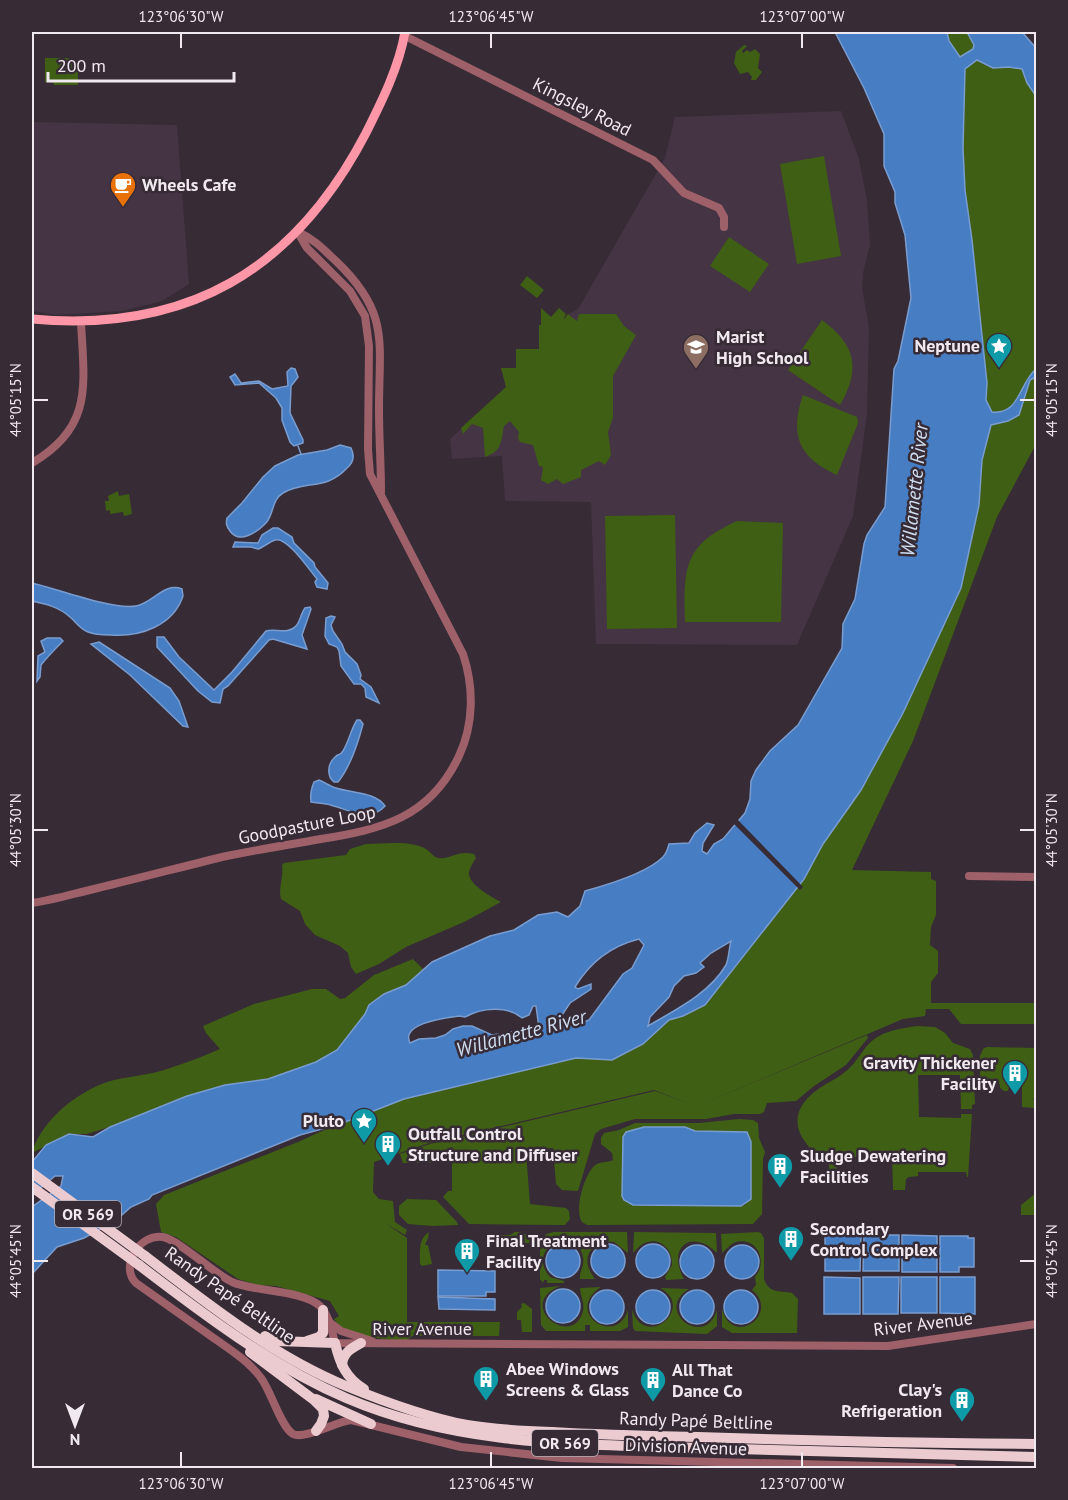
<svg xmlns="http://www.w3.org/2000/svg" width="1068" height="1500" viewBox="0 0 1068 1500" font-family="'PT Sans',sans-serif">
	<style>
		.built { fill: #453444 }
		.green { fill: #3f5f14; fill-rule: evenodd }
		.water { fill: #477dc3; stroke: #7a9dd0; stroke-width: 1.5; fill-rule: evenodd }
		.pier { fill: #372b36 }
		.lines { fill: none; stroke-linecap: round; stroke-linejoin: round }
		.stream { stroke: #7a9dd0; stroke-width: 1.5 }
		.minor { stroke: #9e6069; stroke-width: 8 }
		.major { stroke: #fd97a7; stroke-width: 9 }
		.highway { stroke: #ebcbcf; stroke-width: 10 }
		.highway-bridge { stroke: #ebcbcf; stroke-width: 10 }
		.ticks { fill: none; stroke: #f1e9f0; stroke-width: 2 }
		.labels { text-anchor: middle; stroke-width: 5; stroke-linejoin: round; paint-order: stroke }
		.shield { fill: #372b36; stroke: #b9b0b8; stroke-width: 1.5 }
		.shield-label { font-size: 16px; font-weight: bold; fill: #f1e9f0 }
		.street-label { font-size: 18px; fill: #f1e9f0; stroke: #372b36 }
		.poi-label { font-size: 18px; font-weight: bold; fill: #f1e9f0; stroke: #372b36; text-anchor: start }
		.water-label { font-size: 20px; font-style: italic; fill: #cfddf0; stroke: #372b36 }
		.neatline { fill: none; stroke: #f1e9f0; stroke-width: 2 }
		.ticks-label { font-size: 15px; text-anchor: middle; fill: #f1e9f0 }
	</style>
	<rect width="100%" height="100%" fill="#372b36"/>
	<g class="built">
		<polygon points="841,111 859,159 867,201 870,244 863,273 862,288 869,327 867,414 853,516 797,645 596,644 591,502 505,501 502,456 452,459 450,439 577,322 568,314 578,309 665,158 675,117"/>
		<polygon points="32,122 177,125 189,284 162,301 122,311 57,315 32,311"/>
	</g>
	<g class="green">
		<polygon points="947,32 967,32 974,45 973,49 960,57 949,40"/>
		<polygon points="744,45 747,46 742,51 743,53 747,50 750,52 755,49 760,54 758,68 762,72 756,80 751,80 752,77 748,72 740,74 734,63 736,52"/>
		<polygon points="45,58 70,58 70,60 78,60 78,85 54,85 53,82 45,82"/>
		<path d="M977,60C995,73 1002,64 1022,69L1027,83L1036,96V444L997,517L913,741L852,870L931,872V879L936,881V915L931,927L930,945L938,951V973L931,982V1003H1036V1024H961L949,1009H926L925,1016L903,1019L695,1107L867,1035L868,1038L846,1065L814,1086L796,1101L767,1103L764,1112L760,1114H734L706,1119H635L601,1129L595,1134L578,1191L562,1190L556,1184L553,1148L529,1150L526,1152L530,1204L566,1208L569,1211L570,1219L565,1225L469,1224L443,1197L448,1191H452V1163H403L400,1154L430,1144L655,1091L690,1104L654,1090L429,1143L374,1162L373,1192L379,1199L393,1201L395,1222L407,1230L405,1235L385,1223L407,1238V1322H500L499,1336H412L407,1340C387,1340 344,1338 334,1319L339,1316L330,1301L276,1286L258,1285L238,1279L176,1237L161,1232L156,1204L164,1195L298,1142L333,1126L404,1099L576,1058L612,1060L643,1044L669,1020L683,1016L705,1005L804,879L823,844L861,790L903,713L961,588L979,505L982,460L991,425L1008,421L1016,404L1000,413L992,412L986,400L987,383L981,321L965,190L963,148L965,69Z"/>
		<polygon points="824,156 841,256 797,264 780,164"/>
		<polygon points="729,237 769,264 750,292 710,266"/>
		<polygon points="527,276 544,290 537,298 520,285"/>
		<path d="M541,308L551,317L559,308L566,314L563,320L568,314L577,321L579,314H616L624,326L636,335L613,376V418L608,432L611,455L605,465L599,461L581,470V477L563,484L557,479L548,484L541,480L543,467L539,466L533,445L520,442L518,438L519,432L510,421L504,426C501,442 502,451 485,457L483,428L472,424L463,434L461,428L506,387L501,368H516V349H539V325H541Z"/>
		<path d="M822,320C856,345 861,369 840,405L788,370Z"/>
		<path d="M803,395L857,417L858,423L837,475C799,458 789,435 803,395Z"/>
		<polygon points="118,491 119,496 129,494 132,514 124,516 123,512 110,514 110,510 106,511 105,501 109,501 108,496"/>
		<polygon points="675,515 677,628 607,629 605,516"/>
		<path d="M737,521L783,523L781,622H685C683,567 684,545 737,521Z"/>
		<path d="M366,844C384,844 410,840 426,849C431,852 432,856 438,858C450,860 457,850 474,854L476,858C473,863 470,867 469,872C467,884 492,897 501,902L464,922L406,947L379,964L356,974L351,967L348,953L340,946L315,935L305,924L300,911L281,899C278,887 284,877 282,865L284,863L346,855L350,849Z"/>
		<path d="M413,959L423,969L416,978L406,985L384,994L369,1005L365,1014L337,1050L316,1062L268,1079L225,1085L187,1096L106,1128L87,1134H69L32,1153C40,1124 70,1098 97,1086C117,1076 143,1077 164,1070C183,1064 202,1057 220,1049L206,1033L203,1026L254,1004L312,989H326L340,999L345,998L374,975Z"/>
		<path d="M917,1026L935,1027L945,1033L953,1043L970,1049L973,1055L975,1104L972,1105V1109H961L960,1075H918L919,1117L961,1118V1114H972L968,1177H967L966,1172H918V1176L909,1177L906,1179L905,1190H893L892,1157H837L836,1183H829V1152H814C792,1131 791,1109 817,1090C826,1083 837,1079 845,1072C854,1065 859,1056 866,1047C879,1031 898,1029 917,1026Z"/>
		<polygon points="987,1047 1036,1048 1036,1094 1033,1100 1036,1100 1036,1112 1035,1108 1022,1107 1022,1086 1009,1086 1008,1091 1004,1091 1000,1088 999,1081 980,1080 980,1056 983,1049"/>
		<path d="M739,1119L753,1120L758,1123L759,1138L765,1152L763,1159L762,1214L753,1224L587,1225L582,1222C574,1210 584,1176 594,1166C599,1161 607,1163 613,1160L612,1153L601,1144V1138L604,1133L619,1130L635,1123H699ZM644,1127H685L695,1131H743L751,1142V1196L745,1205L741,1206L633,1205L623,1198L626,1132Z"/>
		<polygon points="1036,1193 1036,1215 1021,1215 1021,1205"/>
		<polygon points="407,1199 436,1200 457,1222 458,1225 432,1226 408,1224 399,1215 399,1206"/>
		<path d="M429,1232L428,1238L425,1245H428L432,1264L422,1266L420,1264C420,1252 418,1239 429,1232Z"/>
		<path d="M515,1232C522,1232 531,1234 531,1243H495V1235H510Z"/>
		<path d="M554,1232H627L628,1253L614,1242C600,1240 584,1249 588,1266C589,1271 593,1276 595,1279H580C579,1272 585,1265 583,1257C577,1225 524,1247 550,1277L564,1281V1283H547V1280H544L543,1283L540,1279V1245L546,1234Z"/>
		<path d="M634,1232L716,1233L717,1253C692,1228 666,1247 684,1279L666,1280L665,1277L672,1265C673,1249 659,1235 643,1244C639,1246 636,1250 633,1253Z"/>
		<path d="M758,1232L761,1233L764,1238V1279C769,1294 779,1290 792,1293L798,1299L797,1333H732L722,1327V1309C733,1349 781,1313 752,1290L756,1285L755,1277C768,1262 758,1237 736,1242C730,1244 726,1250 722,1253L721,1234Z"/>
		<path d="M560,1286C514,1305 573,1350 583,1311C585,1303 580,1296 580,1288L601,1287C563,1312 616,1348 628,1310V1327L620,1331H590V1325H585V1331H546L541,1325L540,1288Z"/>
		<path d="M660,1288L689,1289C653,1310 705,1350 717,1310V1326L707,1334L635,1331L633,1328L632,1309C644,1351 697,1308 660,1288Z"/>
		<polygon points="524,1303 532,1309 532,1332 522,1332 521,1320 517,1320 517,1312 522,1307 521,1304"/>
	</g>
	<g class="water">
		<path d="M835,32H947L949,41L960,57L973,49L974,45L967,32H1022L1036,48V96L1027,83L1022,69L1009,67L993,68L977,60L965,69L963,148L965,190L972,240L987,383L986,400L992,412C1020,415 1019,383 1036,369V377L1030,380L1019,415L1008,421L991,425L982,460L979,505L961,588L903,713L861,790L823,844L804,879L705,1005L683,1016L669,1020L643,1044L612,1060L576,1058L404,1099L340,1124L300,1135L152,1195L149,1199L131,1207L114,1222L84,1238L57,1247L32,1274V1207L61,1186L63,1176H55L32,1195V1162L46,1145L69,1134L93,1137L110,1127L187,1096L225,1085L268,1079L316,1062L337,1050L365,1014L369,1005L384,994L406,985L432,962L490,936L514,930L538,915L557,912L568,917L580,906L585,891C607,885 647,873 663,857C666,854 668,848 669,844L689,843L695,833L707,823L714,825L703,843L702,851L707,854L714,844L723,839L745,813L750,799L751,781L756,770L770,751L798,725L842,648L843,624L855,599L864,544L867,535L885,507L894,369L898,361L911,298L905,235L895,203V192L884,166V134L864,88ZM639,939L644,945L632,968L623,974L589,1020L577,1025L559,1026L558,1021L570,1003L591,989V984L578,989L575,987C590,962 611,946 639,939ZM731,941C729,948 729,958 726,965C709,994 675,1010 648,1026L650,1017L669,997L674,986L684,976L696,973L704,967L700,963L711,953ZM533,1006H536L539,1028L492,1035L472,1026H463L453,1029L445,1035L436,1038L419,1039L410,1043C400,1023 446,1018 459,1016L465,1017C481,1008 507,1005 522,1018L529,1015Z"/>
		<polygon points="291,368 295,369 298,377 291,386 290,413 303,440 303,443 294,446 290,442 282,420 282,408 276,398 259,383 235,385 230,377 235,374 241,383 259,381 272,389 288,386 287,372"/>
		<path d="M340,445L351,448C355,456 354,462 347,468C326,491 305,480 283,493C271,500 274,516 265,524C256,533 239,544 230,531C226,526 226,523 227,518L242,503L263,477L275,466L298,455L327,450Z"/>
		<path d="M273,528H278L292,537L294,543L314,563L315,567L328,583L327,589L317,587L315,582L317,579C310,571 287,536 275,540C269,542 264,547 258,549L251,547H233L235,542L258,543L262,535Z"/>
		<path d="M32,583C58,589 112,610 136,606C153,603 164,582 182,589L183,596C173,626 140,637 111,635C103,635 95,635 88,632C80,629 76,622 70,617C59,607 46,604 32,601Z"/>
		<path d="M310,607L311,609L302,635L307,649L273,639L269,640L228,686L223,689L220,703L212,702L198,691L157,647V637H164L179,657L214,690L232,672L266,631C275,628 288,635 296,626C300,622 301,613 305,608Z"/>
		<polygon points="331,616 335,617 331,625 333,631 342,644 345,652 357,664 361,675 360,679 371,687 379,703 366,697 365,688 361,684 354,684 341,666 339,651 337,647 329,644 325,636 326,618"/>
		<path d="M47,638H60L63,641C55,649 48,656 41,665L40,677L37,681L38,656L45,652L41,641Z"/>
		<polygon points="99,642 170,688 179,701 188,727 183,726 130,675 91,644"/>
		<path d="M357,720H360L363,724C358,743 351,766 338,782H334C326,776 328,763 335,757C340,752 339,757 343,751C349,741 351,729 357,720Z"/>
		<path d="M319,780C324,782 330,786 336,788C351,793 376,792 385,806C368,825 345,807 326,804C321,803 316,803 311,802C310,795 311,789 314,782Z"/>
		<polygon points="644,1127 685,1127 695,1131 747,1132 751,1142 751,1199 741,1206 633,1205 624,1200 622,1196 623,1137 626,1132"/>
		<polygon points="825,1235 861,1235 860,1271 825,1271"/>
		<polygon points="864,1235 899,1235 899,1271 863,1271"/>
		<polygon points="902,1235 937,1236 937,1272 902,1272"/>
		<polygon points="940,1236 968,1236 968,1238 974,1238 974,1267 959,1267 959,1272 940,1272"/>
		<circle cx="608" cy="1261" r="17"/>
		<circle cx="563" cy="1261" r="17"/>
		<circle cx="653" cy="1261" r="17"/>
		<circle cx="697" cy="1262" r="17"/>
		<circle cx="742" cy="1262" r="17"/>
		<polygon points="438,1270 495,1271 495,1292 486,1292 486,1296 438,1296"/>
		<polygon points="824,1277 860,1278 860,1314 824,1314"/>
		<polygon points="863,1277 899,1277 898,1314 863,1314"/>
		<rect x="901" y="1277" width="36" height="36"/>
		<polygon points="940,1277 975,1277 975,1314 940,1313"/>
		<circle cx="563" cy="1306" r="17"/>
		<circle cx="653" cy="1307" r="17"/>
		<circle cx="697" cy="1307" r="17"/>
		<circle cx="741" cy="1307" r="17"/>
		<circle cx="607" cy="1307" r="17"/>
		<polygon points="438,1297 495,1299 495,1310 439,1309"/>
	</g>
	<polygon class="pier" points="737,819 803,887 800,890 733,823"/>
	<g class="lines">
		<polyline class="stream" points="298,446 301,454"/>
		<g class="minor">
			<polyline points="405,36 653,160 684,193 719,208 724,217 724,227"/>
			<path d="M298,232C314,239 324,250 337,262C390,313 379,342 379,409C379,437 381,464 381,492"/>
			<path d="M32,463C94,427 84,384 81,322"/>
			<polyline points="969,876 1036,877"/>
			<path d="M32,903C54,900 76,893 98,888C140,878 181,867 222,857C255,850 288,845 321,839C382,829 430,818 459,756C474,724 474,687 463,654L370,474L368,449L369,346L365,316L350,291L307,248L297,231"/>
			<polyline points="329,1322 341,1331 372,1341"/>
			<path d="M953,1468L562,1458L461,1447L351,1420C335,1422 304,1440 293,1434C281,1427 271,1391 261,1378C248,1360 226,1347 208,1334C184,1317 160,1300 136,1283C119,1266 140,1233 163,1237C179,1240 213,1273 232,1282C255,1292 303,1290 320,1306C329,1315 332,1331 335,1343L888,1346L1036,1324"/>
		</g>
		<path class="major" d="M32,319C187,333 294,271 366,133C382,101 399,67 405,32"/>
		<g class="highway">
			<path d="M145,1256C208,1304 273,1356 346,1386C385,1402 426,1417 467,1425C495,1430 524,1431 552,1432C600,1435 649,1436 698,1437C811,1441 923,1443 1036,1444"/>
			<path d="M139,1265C203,1314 270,1365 346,1398C460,1447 578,1444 700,1448C812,1452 924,1455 1036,1457"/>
			<path d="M265,1336L277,1341L335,1343C340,1364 346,1378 364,1389"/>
			<polyline points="307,1341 319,1337 323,1333 323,1310"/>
			<polyline points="250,1352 314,1400 323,1409 324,1416 321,1424 316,1431"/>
			<path d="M342,1365C343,1353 350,1349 361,1343"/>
			<polyline points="316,1399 371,1424"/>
		</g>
		<g class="highway-bridge">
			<polyline points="32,1173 145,1256"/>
			<polyline points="32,1187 139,1265"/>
		</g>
	</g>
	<path class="ticks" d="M181,33V48M491,33V48M802,33V48M33,400H48M1020,400H1035M33,830H48M1020,830H1035M33,1261H48M1020,1261H1035M181,1452V1467M491,1452V1467M802,1452V1467"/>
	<defs>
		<g id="cafe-pin" transform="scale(1.35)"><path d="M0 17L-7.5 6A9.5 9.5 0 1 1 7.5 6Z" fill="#e8710a" stroke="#372b36"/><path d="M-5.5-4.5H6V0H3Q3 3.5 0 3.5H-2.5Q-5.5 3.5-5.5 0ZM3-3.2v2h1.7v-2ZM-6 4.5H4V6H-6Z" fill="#fff"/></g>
		<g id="sight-pin" transform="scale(1.35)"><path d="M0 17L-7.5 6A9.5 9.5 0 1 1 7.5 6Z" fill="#0f9aa8" stroke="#372b36"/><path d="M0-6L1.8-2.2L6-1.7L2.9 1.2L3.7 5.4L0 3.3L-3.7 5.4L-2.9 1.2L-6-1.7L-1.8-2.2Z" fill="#fff"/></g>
		<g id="school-pin" transform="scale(1.35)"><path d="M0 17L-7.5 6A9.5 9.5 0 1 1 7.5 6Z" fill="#8d6e63" stroke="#372b36"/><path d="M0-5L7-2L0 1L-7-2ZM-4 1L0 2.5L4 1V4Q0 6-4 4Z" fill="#fff"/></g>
		<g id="building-pin" transform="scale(1.35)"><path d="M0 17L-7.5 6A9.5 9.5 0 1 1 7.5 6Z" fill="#0f9aa8" stroke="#372b36"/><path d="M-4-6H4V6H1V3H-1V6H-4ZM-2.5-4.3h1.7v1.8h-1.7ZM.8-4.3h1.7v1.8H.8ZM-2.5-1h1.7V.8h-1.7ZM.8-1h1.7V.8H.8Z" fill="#fff"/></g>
	</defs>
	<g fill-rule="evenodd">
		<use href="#cafe-pin" x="123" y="185"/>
		<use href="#sight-pin" x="999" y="346"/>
		<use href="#school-pin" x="696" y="347"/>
		<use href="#building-pin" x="1015" y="1073"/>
		<use href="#sight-pin" x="364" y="1121"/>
		<use href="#building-pin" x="388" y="1144"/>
		<use href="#building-pin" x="780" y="1166"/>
		<use href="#building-pin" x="791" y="1239"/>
		<use href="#building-pin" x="467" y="1251"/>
		<use href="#building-pin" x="486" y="1379"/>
		<use href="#building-pin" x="653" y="1380"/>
		<use href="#building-pin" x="962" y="1400"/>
	</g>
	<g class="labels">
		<g class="shield">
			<rect x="55" y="1201" width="66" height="26" rx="4.5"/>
			<rect x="532" y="1430" width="66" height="26" rx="4.5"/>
		</g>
		<g class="shield-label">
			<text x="88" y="1220">OR 569</text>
			<text x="565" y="1449">OR 569</text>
		</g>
		<g class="street-label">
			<text transform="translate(582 107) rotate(27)" y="6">Kingsley Road</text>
			<text transform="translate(307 825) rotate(-11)" y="6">Goodpasture Loop</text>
			<text transform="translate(230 1295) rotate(35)" y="6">Randy Papé Beltline</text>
			<text transform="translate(923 1324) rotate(-7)" y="6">River Avenue</text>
			<text x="422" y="1335">River Avenue</text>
			<text transform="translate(696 1421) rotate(2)" y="6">Randy Papé Beltline</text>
			<text transform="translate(686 1447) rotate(2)" y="6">Division Avenue</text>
		</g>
		<g class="poi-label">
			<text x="142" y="191">Wheels Cafe</text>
			<text x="716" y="343">Marist<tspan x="716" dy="21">High School</tspan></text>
			<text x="980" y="352" text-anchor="end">Neptune</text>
			<text x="996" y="1069" text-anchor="end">Gravity Thickener<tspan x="996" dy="21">Facility</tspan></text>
			<text x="344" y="1127" text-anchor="end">Pluto</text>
			<text x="408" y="1140">Outfall Control<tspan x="408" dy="21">Structure and Diffuser</tspan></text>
			<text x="800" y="1162">Sludge Dewatering<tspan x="800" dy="21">Facilities</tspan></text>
			<text x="810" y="1235">Secondary<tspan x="810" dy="21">Control Complex</tspan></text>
			<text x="486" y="1247">Final Treatment<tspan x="486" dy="21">Facility</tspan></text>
			<text x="506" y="1375">Abee Windows<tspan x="506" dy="21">Screens &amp; Glass</tspan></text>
			<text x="672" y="1376">All That<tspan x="672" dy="21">Dance Co</tspan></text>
			<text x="942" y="1396" text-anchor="end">Clay's<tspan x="942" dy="21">Refrigeration</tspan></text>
		</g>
		<g class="water-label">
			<text transform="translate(914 490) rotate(-84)" y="7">Willamette River</text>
			<text transform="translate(521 1033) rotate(-15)" y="7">Willamette River</text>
		</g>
	</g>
	<rect width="1068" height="1500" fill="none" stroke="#372b36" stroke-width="66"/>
	<g transform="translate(75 1425) rotate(180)" stroke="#372b36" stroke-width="4.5" paint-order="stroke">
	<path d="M0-4.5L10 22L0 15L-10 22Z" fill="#f1e9f0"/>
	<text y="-9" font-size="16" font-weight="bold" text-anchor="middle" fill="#f1e9f0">N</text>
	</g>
	<path d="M48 72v9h186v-9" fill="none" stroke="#f1e9f0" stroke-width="3"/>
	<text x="57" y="72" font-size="18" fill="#f1e9f0" stroke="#372b36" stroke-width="4.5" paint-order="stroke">200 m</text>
	<rect x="33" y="33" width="1002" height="1434" class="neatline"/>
	<g class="ticks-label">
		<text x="181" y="22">123°06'30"W</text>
		<text x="491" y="22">123°06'45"W</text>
		<text x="802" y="22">123°07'00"W</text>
		<text transform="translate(1052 400) rotate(-90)" y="5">44°05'15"N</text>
		<text transform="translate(16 400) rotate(-90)" y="5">44°05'15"N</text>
		<text transform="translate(1052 830) rotate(-90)" y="5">44°05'30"N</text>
		<text transform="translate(16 830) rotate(-90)" y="5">44°05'30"N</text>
		<text transform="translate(1052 1261) rotate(-90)" y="5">44°05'45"N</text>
		<text transform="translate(16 1261) rotate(-90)" y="5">44°05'45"N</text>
		<text x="181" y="1489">123°06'30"W</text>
		<text x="491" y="1489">123°06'45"W</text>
		<text x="802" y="1489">123°07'00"W</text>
	</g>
</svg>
